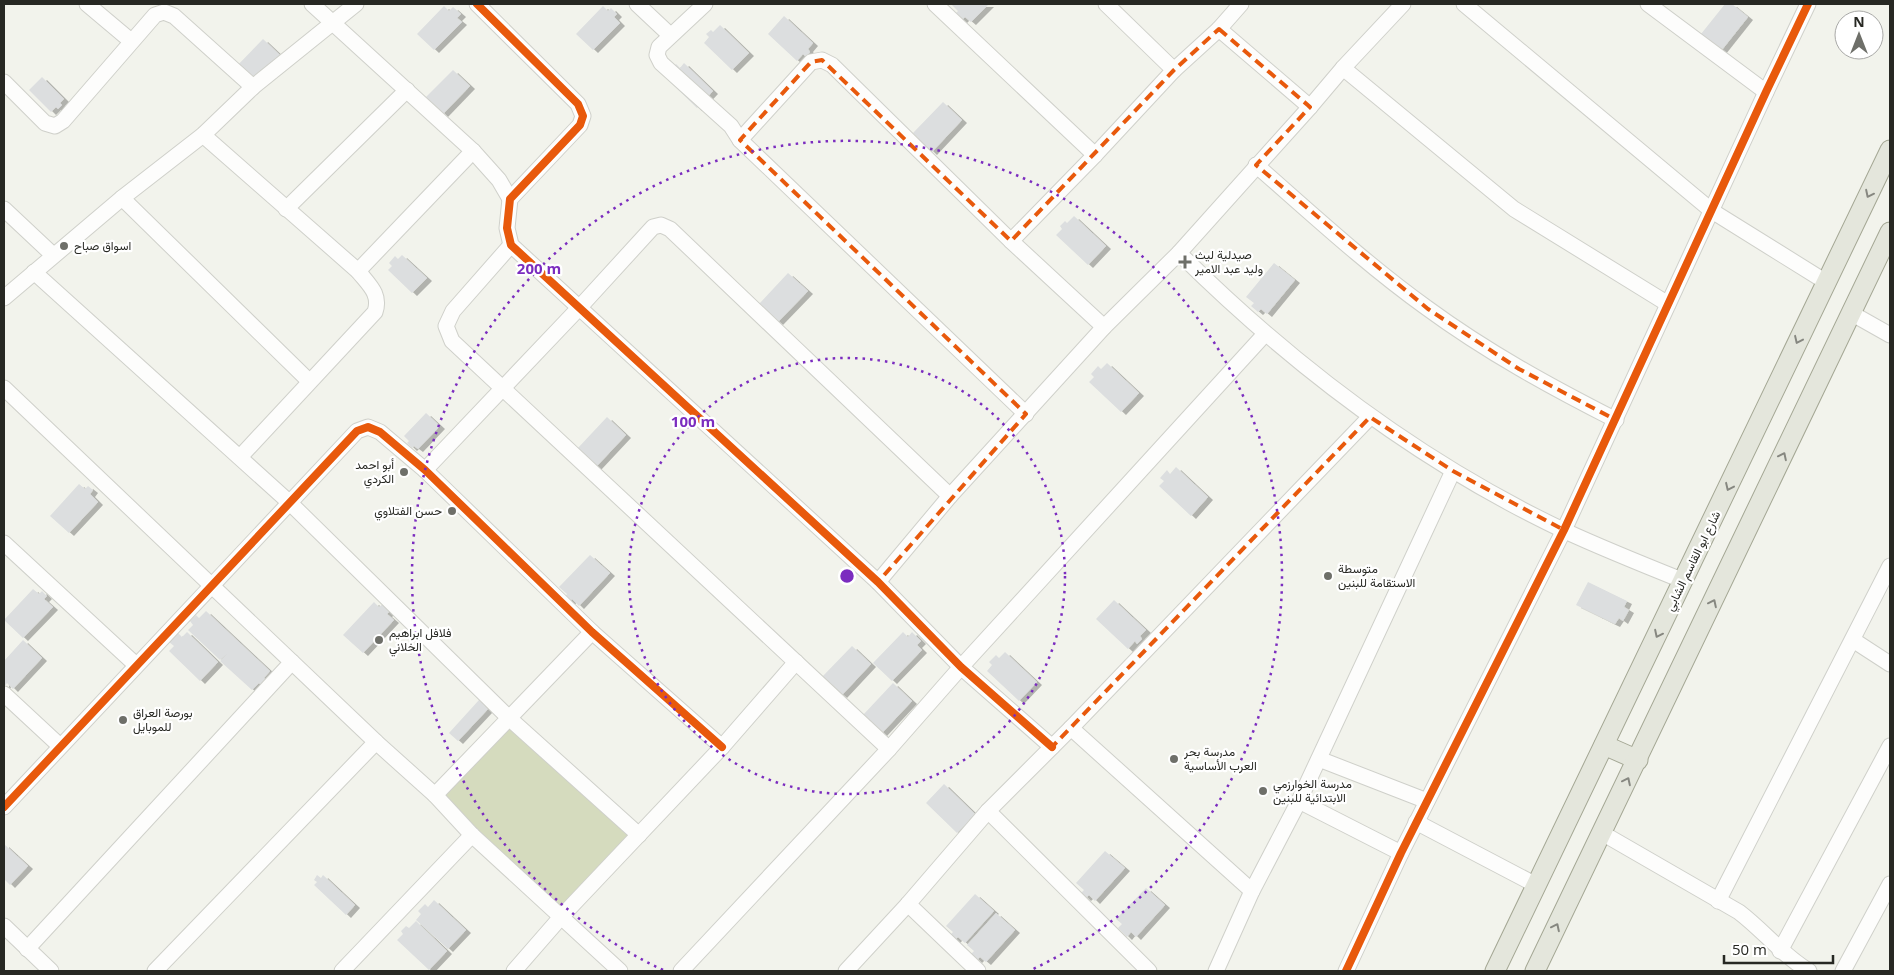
<svg xmlns="http://www.w3.org/2000/svg" width="1894" height="975" viewBox="0 0 1894 975" font-family="'Open Sans',Vazirmatn,sans-serif">
	<style>
		.green { fill: #d5dbbe }
		.building { fill: #dcdedf; filter: url(#shadow) }
		.lines { fill: none; stroke-linecap: round; stroke-linejoin: round }
		.minor-casing { stroke: #cfd0ca; stroke-width: 17 }
		.major-casing { stroke: #a4a794; stroke-width: 21 }
		.minor { stroke: #fdfdfc; stroke-width: 15 }
		.major { stroke: #e4e6dc; stroke-width: 19 }
		.cycleway-casing { stroke: #fff; stroke-width: 11 }
		.cycleway { stroke: #e8590c; stroke-width: 8 }
		.oneway { stroke: #868780 }
		.marked { fill: none; stroke: #e8590c; stroke-width: 4; stroke-dasharray: 10 6; stroke-linejoin: round }
		.ring { fill: none; stroke: #7b2cbf; stroke-width: 2.5; stroke-dasharray: 2.5 5 }
		.poi-dot { fill: #6e6f69; stroke: #fff; stroke-width: 2 }
		.labels { text-anchor: middle; stroke-width: 4.5; stroke-linejoin: round; paint-order: stroke }
		.poi-label { font-size: 12px; fill: #272823; stroke: #fff; text-anchor: start }
		.street-label { font-size: 12px; fill: #272823; stroke: #fff }
		.centre { fill: #7b2cbf; stroke: #fff; stroke-width: 2.5 }
		.ring-label { font-size: 15px; text-anchor: middle; font-weight: bold; fill: #7b2cbf; stroke: #fff; stroke-width: 4.5; stroke-linejoin: round; paint-order: stroke }
	</style>
	<defs>
		<filter id="shadow"><feDropShadow dx="5" dy="3" stdDeviation="0" flood-color="#0004"/></filter>
	</defs>
	<rect width="100%" height="100%" fill="#f2f3ec"/>
	<polygon class="green" points="509,718 639,835 561,917 435,795"/>
	<g class="building">
		<polygon points="951,4 989,4 971,22 965,17 962,20 955,14 958,11"/>
		<polygon points="1725,4 1732,4 1748,17 1721,51 1701,34"/>
		<polygon points="444,6 449,11 453,7 461,14 457,18 462,22 434,50 417,34"/>
		<polygon points="603,6 608,11 611,8 617,14 614,17 620,23 593,50 576,34"/>
		<polygon points="784,16 813,43 808,49 810,52 806,57 803,54 797,61 768,34"/>
		<polygon points="720,25 749,53 732,70 704,43 709,37 706,34 711,30 713,32"/>
		<polygon points="263,39 281,56 252,86 234,69"/>
		<polygon points="684,63 713,91 697,108 668,80 672,76 669,72 676,64 680,68"/>
		<polygon points="453,70 470,86 443,114 426,97"/>
		<polygon points="42,77 64,99 60,103 62,105 58,109 56,107 51,112 29,90"/>
		<polygon points="943,102 962,120 932,152 927,147 923,151 914,142 918,138 913,133"/>
		<polygon points="1074,216 1106,246 1088,265 1056,235 1062,229 1060,226 1065,221 1067,223"/>
		<polygon points="402,255 427,278 412,293 388,270 392,266 389,263 395,256 398,259"/>
		<polygon points="1274,263 1295,280 1267,314 1261,309 1258,312 1251,306 1254,303 1246,297"/>
		<polygon points="788,273 808,291 778,322 759,304"/>
		<polygon points="1107,363 1139,393 1121,412 1089,382 1094,377 1091,374 1098,366 1101,369"/>
		<polygon points="426,413 440,426 418,449 414,446 412,448 407,443 409,441 404,436"/>
		<polygon points="607,417 626,435 596,467 577,449"/>
		<polygon points="1176,467 1208,497 1191,516 1159,486 1164,481 1160,478 1167,470 1170,474"/>
		<polygon points="79,484 85,489 88,486 93,490 90,494 98,502 69,533 50,516"/>
		<polygon points="590,555 610,573 579,606 572,599 569,603 564,598 567,594 559,587"/>
		<polygon points="1588,582 1627,601 1624,607 1629,610 1623,621 1619,618 1615,624 1576,605"/>
		<polygon points="33,589 39,594 42,591 47,596 44,599 53,607 23,638 4,620"/>
		<polygon points="1114,600 1146,630 1140,636 1142,639 1137,644 1135,641 1128,649 1096,619"/>
		<polygon points="374,602 379,607 383,604 390,611 387,614 394,620 363,653 343,635"/>
		<polygon points="206,611 270,671 264,678 267,681 262,686 259,683 252,690 220,661 227,654 220,660 188,630 193,625 190,621 196,615 199,618"/>
		<polygon points="187,632 218,662 200,681 169,651 174,646 169,642 178,633 182,637"/>
		<polygon points="903,632 908,637 912,632 921,641 917,645 922,650 892,681 873,663"/>
		<polygon points="23,640 42,658 13,689 7,683 4,687 4,661"/>
		<polygon points="852,646 871,664 842,695 822,677"/>
		<polygon points="1005,652 1037,682 1019,701 987,671 992,665 989,662 996,655 999,658"/>
		<polygon points="893,683 912,701 882,733 863,715"/>
		<polygon points="479,700 481,702 483,700 487,704 485,706 488,709 458,741 449,733"/>
		<polygon points="944,784 975,814 969,820 972,823 967,828 964,826 957,833 926,803"/>
		<polygon points="4,844 28,866 10,885 4,879"/>
		<polygon points="1105,851 1125,868 1095,901 1089,895 1086,898 1081,893 1084,890 1076,883"/>
		<polygon points="317,875 321,878 323,875 355,905 346,915 314,885 317,882 314,880"/>
		<polygon points="1146,888 1165,905 1136,937 1131,932 1127,937 1118,928 1122,924 1116,919"/>
		<polygon points="975,894 994,911 965,943 958,937 955,940 950,935 953,932 946,926"/>
		<polygon points="434,900 466,930 448,949 416,920 421,914 418,911 425,904 428,907"/>
		<polygon points="996,913 1015,930 986,962 980,957 977,960 971,954 974,951 967,945"/>
		<polygon points="416,921 447,951 429,970 397,940 403,934 401,931 406,926 409,928"/>
	</g>
	<g class="lines">
		<g class="minor-casing">
			<g id="minor">
				<polyline points="87,4 131,41"/>
				<polyline points="312,4 473,151 499,180 510,199"/>
				<polyline points="477,4 578,104 583,116 580,125 510,199 507,228 511,245 878,582 961,667 1052,747"/>
				<polyline points="637,4 670,35"/>
				<polyline points="705,4 659,47 657,55 661,63 731,126 740,140 1026,414"/>
				<polyline points="935,4 1095,155"/>
				<polyline points="1106,4 1174,70"/>
				<polyline points="1464,4 1712,211 1826,282"/>
				<polyline points="1648,4 1766,92"/>
				<polyline points="1219,29 1310,107"/>
				<polyline points="1343,68 1514,209 1668,304"/>
				<polyline points="4,82 45,123 55,126 63,121 155,15 164,12 174,16 253,87"/>
				<path d="M203,135L358,271C369,285 381,294 375,312L240,457"/>
				<polyline points="740,140 811,62 822,60 832,65 1011,241 1104,327"/>
				<path d="M1256,165C1312,214 1367,265 1427,308C1487,352 1551,387 1616,420"/>
				<polyline points="122,198 309,381"/>
				<polyline points="4,209 53,255"/>
				<polyline points="286,209 407,90"/>
				<polyline points="1011,241 1095,155 1174,70 1219,29 1241,4"/>
				<polyline points="511,245 453,311 446,326 452,341 889,749"/>
				<path d="M1179,253C1293,366 1419,462 1565,531C1604,549 1644,565 1684,581"/>
				<polyline points="358,271 473,151"/>
				<polyline points="34,272 290,503 509,718 639,835"/>
				<polyline points="4,298 122,198 203,135 253,87 356,4"/>
				<polyline points="1851,313 1890,335"/>
				<polyline points="4,388 376,742 435,795 472,835 620,971"/>
				<polyline points="425,470 579,308 653,227 661,225 670,229 950,496"/>
				<polyline points="4,543 136,665"/>
				<polyline points="878,582 950,496 1104,327 1179,253 1310,107 1343,68 1403,4"/>
				<polyline points="1853,640 1890,664"/>
				<polyline points="4,694 60,746"/>
				<polyline points="1071,728 1252,891"/>
				<polyline points="1319,759 1427,801"/>
				<polyline points="435,795 592,632"/>
				<polyline points="1299,801 1401,853"/>
				<polyline points="4,807 357,431 368,427 380,432 425,470 592,632 722,747"/>
				<polyline points="988,811 1149,971"/>
				<polyline points="1416,822 1536,885"/>
				<path d="M1602,833L1739,912C1764,931 1782,955 1809,971"/>
				<polyline points="1718,901 1890,566"/>
				<polyline points="908,904 978,971"/>
				<polyline points="4,926 51,971"/>
				<polyline points="27,949 292,662"/>
				<polyline points="1780,951 1890,746"/>
				<polyline points="155,971 376,742"/>
				<polyline points="342,971 472,835"/>
				<polyline points="514,971 561,917 722,747 796,662"/>
				<polyline points="681,971 889,749 961,667 1265,334"/>
				<polyline points="846,971 908,904 988,811 1071,728 1370,417"/>
				<polyline points="1216,971 1252,891 1299,801 1453,471"/>
				<polyline points="1346,971 1401,853 1564,530 1766,92 1808,4"/>
				<polyline points="1843,971 1890,884"/>
			</g>
		</g>
		<g class="major-casing">
			<g id="major">
				<polyline points="1604,745 1638,760"/>
				<polyline points="1495,971 1890,150"/>
				<polyline points="1535,971 1890,232"/>
			</g>
		</g>
		<use href="#minor" class="minor"/>
		<use href="#major" class="major"/>
		<g class="cycleway-casing">
			<g id="cycleway">
				<polyline points="477,4 578,104 583,116 580,125 510,199 507,228 511,245 878,582 961,667 1052,747"/>
				<polyline points="4,807 357,431 368,427 380,432 425,470 592,632 722,747"/>
				<polyline points="1346,971 1401,853 1564,530 1766,92 1808,4"/>
			</g>
		</g>
		<use href="#cycleway" class="cycleway"/>
	</g>
	<defs><path id="oneway-chevron" d="M-2-3.5L2.5 0L-2 3.5" fill="none" stroke-width="1.6" stroke-linecap="round" stroke-linejoin="round" transform="scale(1.25)"/></defs>
	<g class="oneway">
		<use href="#oneway-chevron" transform="translate(1869 194) rotate(116)"/>
		<use href="#oneway-chevron" transform="translate(1798 340) rotate(115)"/>
		<use href="#oneway-chevron" transform="translate(1783 456) rotate(-64)"/>
		<use href="#oneway-chevron" transform="translate(1729 487) rotate(115)"/>
		<use href="#oneway-chevron" transform="translate(1713 603) rotate(-64)"/>
		<use href="#oneway-chevron" transform="translate(1658 634) rotate(116)"/>
		<use href="#oneway-chevron" transform="translate(1627 781) rotate(-64)"/>
		<use href="#oneway-chevron" transform="translate(1556 927) rotate(-64)"/>
	</g>
	<path class="marked" d="M1219,29L1310,107L1256,165L1428,309L1519,369L1616,420L1564,530L1453,471L1370,417L1052,747L961,667L878,582L1026,414L740,140L811,62L822,60L1011,241L1174,70Z"/>
	<g class="ring">
		<circle cx="847" cy="576" r="218"/>
		<path d="M663 970A435 435 0 1 1 1031 970"/>
	</g>
	<g class="poi-dot">
		<circle cx="64" cy="246" r="5"/>
		<path d="M1182.5 254.5h5v5h5v5h-5v5h-5v-5h-5v-5h5z"/>
		<circle cx="404" cy="472" r="5"/>
		<circle cx="452" cy="511" r="5"/>
		<circle cx="1328" cy="576" r="5"/>
		<circle cx="379" cy="640" r="5"/>
		<circle cx="123" cy="720" r="5"/>
		<circle cx="1174" cy="759" r="5"/>
		<circle cx="1263" cy="791" r="5"/>
	</g>
	<g class="labels">
		<g class="poi-label">
			<text x="74" y="250">اسواق صباح</text>
			<text x="1195" y="259">صيدلية ليث<tspan x="1195" dy="14">وليد عبد الامير</tspan></text>
			<text x="394" y="469" text-anchor="end">أبو احمد<tspan x="394" dy="14">الكردي</tspan></text>
			<text x="442" y="515" text-anchor="end">حسن الفتلاوي</text>
			<text x="1338" y="573">متوسطة<tspan x="1338" dy="14">الاستقامة للبنين</tspan></text>
			<text x="389" y="637">فلافل ابراهيم<tspan x="389" dy="14">الخلاني</tspan></text>
			<text x="133" y="717">بورصة العراق<tspan x="133" dy="14">للموبايل</tspan></text>
			<text x="1184" y="756">مدرسة بحر<tspan x="1184" dy="14">العرب الأساسية</tspan></text>
			<text x="1273" y="788">مدرسة الخوارزمي<tspan x="1273" dy="14">الابتدائية للبنين</tspan></text>
		</g>
		<g class="street-label">
			<text transform="translate(1693 561) rotate(-64)" y="4">شارع ابو القاسم الشابي</text>
		</g>
	</g>
	<circle cx="847" cy="576" r="8" class="centre"/>
	<g class="ring-label">
		<text x="539" y="274">200 m</text>
		<text x="693" y="427">100 m</text>
	</g>
	<rect width="1894" height="975" fill="none" stroke="#272823" stroke-width="10"/>
	<g transform="translate(1859 35)"><circle r="24" fill="#ffffff" stroke="#a9a9a7"/>
	<path d="M0-4L9 19L0 12L-9 19Z" fill="#6e6f69"/>
	<text y="-8" font-size="14" font-weight="bold" text-anchor="middle" fill="#272823">N</text>
	</g>
	<path d="M1724 955v8h109v-8" fill="none" stroke="#272823" stroke-width="2.5"/>
	<text x="1732" y="955" font-size="15" fill="#272823" stroke="#ffffff" stroke-width="4" paint-order="stroke">50 m</text>
</svg>
